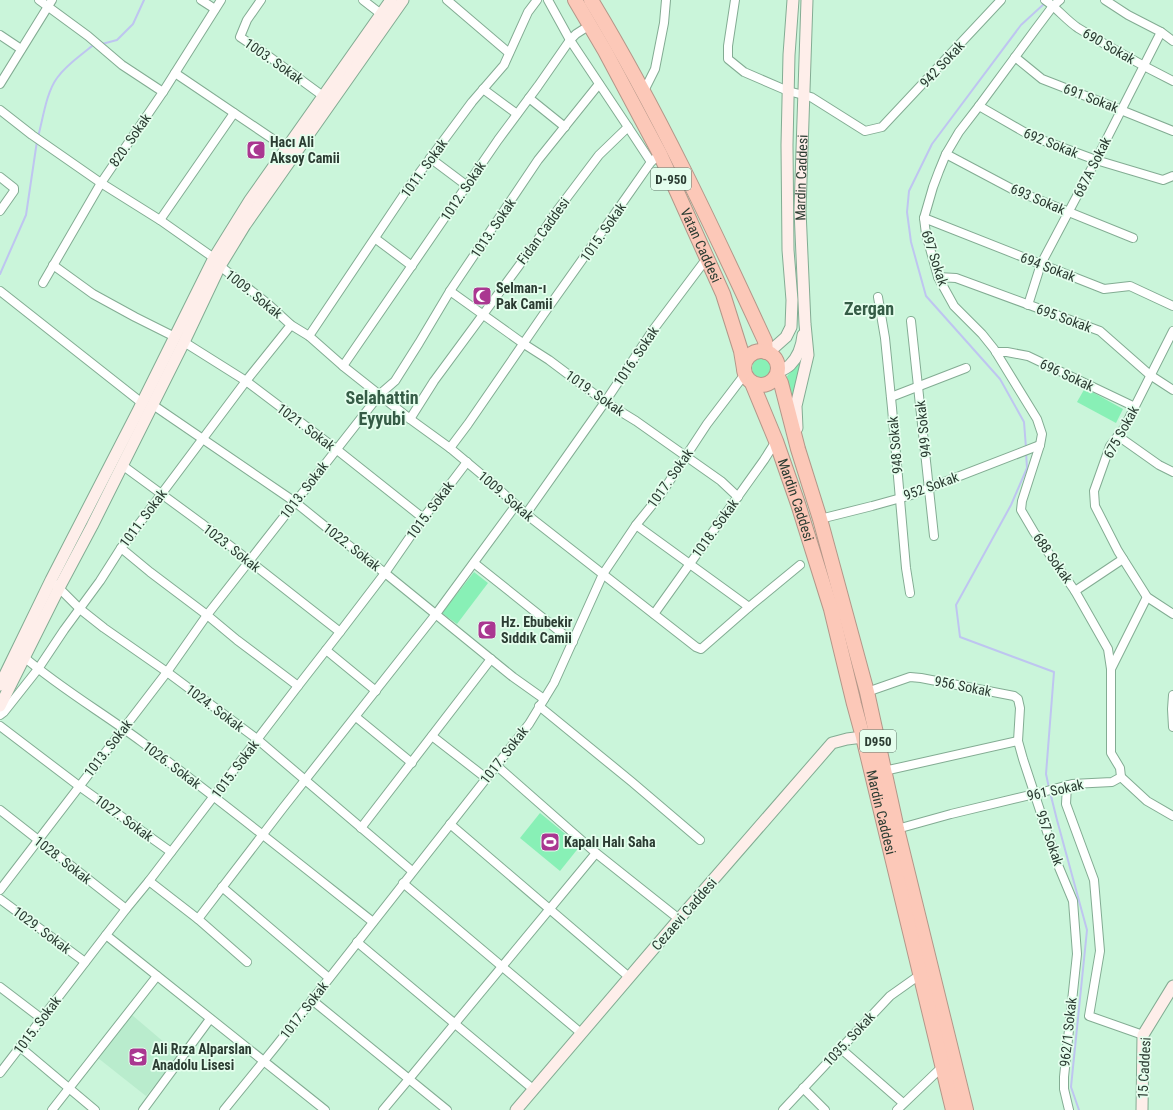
<svg xmlns="http://www.w3.org/2000/svg" width="1173" height="1110" viewBox="0 0 1173 1110" font-family="'Roboto Condensed',sans-serif">
	<style>
		.built { fill: #b9eccd }
		.green { fill: #88f0b6 }
		.lines { fill: none; stroke-linecap: round; stroke-linejoin: round }
		.stream { stroke: #bec5f0; stroke-width: 2 }
		.street-casing { stroke: #83ac93; stroke-width: 10 }
		.secondary-casing { stroke: #83ac93; stroke-width: 13 }
		.highway-casing { stroke: #b39789; stroke-width: 16 }
		.street { stroke: #fff; stroke-width: 8 }
		.secondary { stroke: #feeeea; stroke-width: 11 }
		.highway { stroke: #fcc8b8; stroke-width: 14 }
		.labels { text-anchor: middle; stroke-width: 3.5; stroke-linejoin: round; paint-order: stroke }
		.shield { fill: #e4feed; stroke: #62766a; stroke-width: 1 }
		.shield-label { font-size: 13px; font-weight: bold; fill: #2b3c32 }
		.street-label { font-size: 14px; fill: #2b3c32; stroke: #e4feed }
		.poi-label { font-size: 14px; font-weight: bold; fill: #2b3c32; stroke: #e4feed; text-anchor: start }
		.district-label { font-size: 18px; font-weight: bold; fill: #355c46; stroke: #e4feed }
	</style>
	<rect width="100%" height="100%" fill="#caf5da"/>
	<polygon class="built" points="132,1015 179,1055 146,1096 98,1058"/>
	<g class="green">
		<polygon points="802,357 798,384 792,396 785,379"/>
		<circle cx="762" cy="368" r="10"/>
		<polygon points="1085,388 1123,409 1116,423 1077,402"/>
		<polygon points="474,572 488,583 457,624 442,613"/>
		<polygon points="540,813 580,846 560,871 520,838"/>
	</g>
	<g class="lines">
		<g class="stream">
			<polyline points="102,44 117,40 133,24 144,0"/>
			<path d="M38,137C43,119 46,93 57,78C66,65 80,56 92,46L95,45"/>
			<polyline points="0,274 26,215 37,141"/>
			<polyline points="1026,448 1024,422 1000,379 926,296 911,242 907,212 909,191 932,144 1021,25 1045,3"/>
			<polyline points="1026,452 1027,468 1011,505 956,605 960,637 1054,672 1046,774 1049,788"/>
			<polyline points="1050,792 1057,820 1087,930 1071,1087 1079,1110"/>
		</g>
		<g class="street-casing">
			<g id="street">
				<polyline points="39,0 88,36 122,65 163,92"/>
				<polyline points="201,0 215,9"/>
				<polyline points="261,0 247,20 240,37 267,55 323,96"/>
				<polyline points="363,0 381,14"/>
				<polyline points="447,0 509,53"/>
				<polyline points="548,0 570,40 628,127 651,162"/>
				<polyline points="735,0 728,46 728,59 744,72 788,91 811,97 865,131 882,127 1001,0"/>
				<path d="M1045,0C1057,8 1066,20 1078,28C1109,47 1141,65 1173,81"/>
				<polyline points="1060,0 1053,6 1035,30 979,106 959,132 946,154 939,171 933,187 924,218 926,234 938,277 954,306 982,334 994,349 1037,419 1042,434 1040,445 1022,501 1021,510 1034,532 1075,591 1108,649 1111,669"/>
				<polyline points="1105,0 1128,15 1161,32 1173,41"/>
				<polyline points="0,35 21,49"/>
				<polyline points="1015,57 1042,79 1096,100 1173,131"/>
				<polyline points="175,73 286,148"/>
				<polyline points="0,84 52,0"/>
				<polyline points="483,89 517,114"/>
				<polyline points="643,93 655,69 664,23 666,0"/>
				<polyline points="529,98 565,127"/>
				<polyline points="979,106 1031,136 1096,160 1163,180 1173,176"/>
				<polyline points="0,110 32,135 101,183 160,220 214,258 220,266 268,304 291,325 309,336 343,366 410,419 450,448 493,484 526,514 696,647 701,649 749,607 800,565"/>
				<polyline points="946,154 1012,189 1133,238"/>
				<polyline points="430,158 466,185"/>
				<polyline points="0,177 14,188 14,191 0,211"/>
				<polyline points="924,218 1104,289 1130,286 1173,306"/>
				<polyline points="160,220 234,113"/>
				<polyline points="376,239 412,266"/>
				<polyline points="53,265 93,294 135,317 175,337"/>
				<polyline points="938,277 956,278 1100,331 1150,375 1173,390"/>
				<polyline points="43,283 101,183 163,92 221,0"/>
				<polyline points="0,291 142,403"/>
				<polyline points="450,291 524,344 549,360 605,402 636,421 721,481 738,497"/>
				<polyline points="878,297 885,338 892,408 906,568 910,593"/>
				<polyline points="1028,305 1041,264 1096,160 1161,32"/>
				<polyline points="911,321 934,536"/>
				<polyline points="1173,331 1124,428 1110,446 1094,491 1095,506 1118,551 1147,597 1173,614"/>
				<polyline points="309,336 409,187 472,102 504,65 528,12 537,0"/>
				<polyline points="184,342 246,381 336,449 423,518"/>
				<polyline points="996,352 1007,352 1028,356 1135,407"/>
				<polyline points="343,366 498,140 538,86 570,40 576,34 590,25"/>
				<polyline points="891,397 966,368"/>
				<polyline points="153,405 295,502 347,544 385,573 513,677 544,699"/>
				<polyline points="410,419 434,381 535,244 556,212 599,155 628,127"/>
				<polyline points="1118,436 1159,465 1173,472"/>
				<polyline points="450,448 468,424 543,315 616,212 651,162 660,154"/>
				<polyline points="122,465 201,523 340,632"/>
				<polyline points="526,514 605,402 653,330 707,258"/>
				<polyline points="820,519 872,506 908,496 1040,445"/>
				<polyline points="636,525 749,607"/>
				<polyline points="121,548 150,572 207,615 237,640 298,686"/>
				<polyline points="474,563 573,642"/>
				<polyline points="56,585 80,609 104,628 167,672 257,739 412,871"/>
				<polyline points="1075,591 1123,559"/>
				<polyline points="654,614 764,460 776,441"/>
				<polyline points="326,650 376,691"/>
				<path d="M24,657C60,688 103,713 142,742C220,800 296,861 373,922"/>
				<polyline points="867,692 910,677 921,678 1014,696 1018,699 1020,708 1018,741 1023,759 1058,865 1073,901 1077,954 1064,1077 1064,1089 1069,1110"/>
				<polyline points="1173,695 1172,709 1173,727"/>
				<polyline points="539,706 632,782 700,840"/>
				<polyline points="0,715 4,712 38,669 64,630 100,581 121,548 246,381 291,325"/>
				<polyline points="356,717 412,763"/>
				<polyline points="0,726 79,786 171,852"/>
				<polyline points="432,736 486,778"/>
				<polyline points="496,765 596,853 679,919"/>
				<polyline points="884,771 1018,741"/>
				<polyline points="1121,777 1147,801 1173,816"/>
				<polyline points="1067,785 1066,804 1094,880 1100,951 1089,1016 1143,1035"/>
				<polyline points="0,810 126,909"/>
				<polyline points="450,824 629,977"/>
				<polyline points="361,828 491,659"/>
				<polyline points="897,829 951,814 1043,792 1072,784 1112,782 1121,777 1120,768 1111,753 1111,669 1147,597"/>
				<polyline points="149,881 198,919 247,962"/>
				<polyline points="403,883 581,1033"/>
				<polyline points="222,887 329,978"/>
				<polyline points="0,890 167,672 207,615 380,394 395,381 419,343 450,291 538,160 599,84"/>
				<polyline points="0,899 85,962"/>
				<polyline points="198,919 283,808 436,614 516,505"/>
				<polyline points="106,935 325,1110"/>
				<polyline points="357,942 533,1089"/>
				<polyline points="0,987 42,1019"/>
				<polyline points="312,1000 447,1110"/>
				<polyline points="20,1047 95,1110"/>
				<polyline points="840,1048 903,1103"/>
				<polyline points="0,1073 126,909 149,881 298,686 340,632 385,573 423,518 445,491 467,462"/>
				<polyline points="803,1088 825,1110"/>
				<polyline points="52,1110 157,976"/>
				<polyline points="143,1110 210,1019"/>
				<polyline points="224,1110 276,1046 529,724 554,683 603,574 636,525 661,494 707,424 745,374"/>
				<polyline points="383,1110 409,1079 596,853"/>
				<polyline points="783,1110 890,996 921,974"/>
				<polyline points="897,1110 943,1066"/>
			</g>
		</g>
		<g class="secondary-casing">
			<g id="secondary">
				<polyline points="768,353 786,337 791,327 792,300 788,250 787,145 789,55 793,0"/>
				<path d="M778,372C782,370 787,368 790,365C798,357 802,346 803,335"/>
				<path id="s1" d="M797,428L796,406L808,355L805,324L800,210L807,0"/>
				<polyline points="0,685 51,580 138,411 214,258 250,200 391,0"/>
				<polyline points="0,706 59,588 92,526 184,342 220,266 245,225 403,0"/>
				<polyline points="516,1110 679,919 832,743 847,739 863,737"/>
				<polyline points="1142,1110 1143,1035 1173,986"/>
			</g>
		</g>
		<g class="highway-casing">
			<g id="highway">
				<path id="s2" d="M575,0L605,51L660,154L723,294L741,351L744,369"/>
				<path d="M591,0C657,109 712,226 765,341L766,352"/>
				<circle cx="761" cy="368" r="17"/>
				<polyline points="777,375 781,383 798,449 820,519 867,692 897,829 966,1110"/>
				<path id="s3" d="M752,383L776,441L798,504L831,609L854,704L863,737L953,1110"/>
			</g>
		</g>
		<use href="#street" class="street"/>
		<use href="#secondary" class="secondary"/>
		<use href="#highway" class="highway"/>
	</g>
	<defs>
		<g id="mosque-square" transform="scale(1)"><rect x="-9" y="-9" width="18" height="18" rx="4" fill="#aa3791" stroke="#e4feed"/><path d="M3.5-4.9A6 6 0 1 0 3.5 4.9A5 5 0 1 1 3.5-4.9Z" fill="#fff"/></g>
		<g id="stadium-square" transform="scale(1)"><rect x="-9" y="-9" width="18" height="18" rx="4" fill="#aa3791" stroke="#e4feed"/><path d="M0-5a6.5 5 0 1 0 0 10a6.5 5 0 1 0 0-10ZM-3.5-1.8h7v3.6h-7Z" fill="#fff"/></g>
		<g id="school-square" transform="scale(1)"><rect x="-9" y="-9" width="18" height="18" rx="4" fill="#aa3791" stroke="#e4feed"/><path d="M0-5L7-2L0 1L-7-2ZM-4 1L0 2.5L4 1V4Q0 6-4 4Z" fill="#fff"/></g>
	</defs>
	<g fill-rule="evenodd">
		<use href="#mosque-square" x="256" y="150"/>
		<use href="#mosque-square" x="482" y="296"/>
		<use href="#mosque-square" x="487" y="630"/>
		<use href="#stadium-square" x="550" y="842"/>
		<use href="#school-square" x="138" y="1057"/>
	</g>
	<g class="labels">
		<g class="shield">
			<rect x="651" y="168" width="40" height="22" rx="3"/>
			<rect x="860" y="730" width="36" height="22" rx="3"/>
		</g>
		<g class="shield-label">
			<text x="671" y="184">D-950</text>
			<text x="878" y="746">D950</text>
		</g>
		<g class="street-label">
			<text transform="translate(1109 46) rotate(30)" y="5">690 Sokak</text>
			<text transform="translate(274 61) rotate(35)" y="5">1003. Sokak</text>
			<text transform="translate(942 64) rotate(-47)" y="5">942 Sokak</text>
			<text transform="translate(1091 98) rotate(21)" y="5">691 Sokak</text>
			<text transform="translate(130 140) rotate(-55)" y="5">820. Sokak</text>
			<text transform="translate(1051 143) rotate(22)" y="5">692 Sokak</text>
			<text transform="translate(1092 167) rotate(-63)" y="5">687A Sokak</text>
			<text transform="translate(424 168) rotate(-54)" y="5">1011. Sokak</text>
			<text dy="5" stroke="none"><textPath href="#s1" startOffset="252">Mardin Caddesi</textPath></text>
			<text transform="translate(463 191) rotate(-56)" y="5">1012. Sokak</text>
			<text transform="translate(1038 199) rotate(23)" y="5">693 Sokak</text>
			<text transform="translate(493 228) rotate(-56)" y="5">1013. Sokak</text>
			<text transform="translate(543 231) rotate(-54)" y="5">Fidan Caddesi</text>
			<text transform="translate(603 232) rotate(-55)" y="5">1015. Sokak</text>
			<text dy="5" stroke="none"><textPath href="#s2" startOffset="276">Vatan Caddesi</textPath></text>
			<text transform="translate(935 258) rotate(72)" y="5">697 Sokak</text>
			<text transform="translate(1048 267) rotate(21)" y="5">694 Sokak</text>
			<text transform="translate(254 294) rotate(39)" y="5">1009. Sokak</text>
			<text transform="translate(1064 318) rotate(20)" y="5">695 Sokak</text>
			<text transform="translate(636 356) rotate(-56)" y="5">1016. Sokak</text>
			<text transform="translate(1067 375) rotate(25)" y="5">696 Sokak</text>
			<text transform="translate(595 393) rotate(35)" y="5">1019. Sokak</text>
			<text transform="translate(306 427) rotate(37)" y="5">1021. Sokak</text>
			<text transform="translate(923 429) rotate(-96)" y="5">949 Sokak</text>
			<text transform="translate(1121 432) rotate(-61)" y="5">675 Sokak</text>
			<text transform="translate(895 445) rotate(-95)" y="5">948 Sokak</text>
			<text transform="translate(670 478) rotate(-55)" y="5">1017. Sokak</text>
			<text transform="translate(931 486) rotate(-20)" y="5">952 Sokak</text>
			<text transform="translate(304 490) rotate(-52)" y="5">1013. Sokak</text>
			<text transform="translate(506 496) rotate(41)" y="5">1009. Sokak</text>
			<text dy="5" stroke="none"><textPath href="#s3" startOffset="125">Mardin Caddesi</textPath></text>
			<text transform="translate(430 510) rotate(-53)" y="5">1015. Sokak</text>
			<text transform="translate(143 518) rotate(-53)" y="5">1011. Sokak</text>
			<text transform="translate(715 528) rotate(-54)" y="5">1018. Sokak</text>
			<text transform="translate(352 547) rotate(38)" y="5">1022. Sokak</text>
			<text transform="translate(232 548) rotate(38)" y="5">1023. Sokak</text>
			<text transform="translate(1053 558) rotate(55)" y="5">688 Sokak</text>
			<text transform="translate(963 686) rotate(11)" y="5">956 Sokak</text>
			<text transform="translate(215 708) rotate(37)" y="5">1024. Sokak</text>
			<text transform="translate(108 748) rotate(-52)" y="5">1013. Sokak</text>
			<text transform="translate(504 755) rotate(-52)" y="5">1017. Sokak</text>
			<text transform="translate(172 765) rotate(37)" y="5">1026. Sokak</text>
			<text transform="translate(235 769) rotate(-53)" y="5">1015. Sokak</text>
			<text transform="translate(1055 790) rotate(-12)" y="5">961 Sokak</text>
			<text dy="5" stroke="none"><textPath href="#s3" startOffset="449">Mardin Caddesi</textPath></text>
			<text transform="translate(124 818) rotate(36)" y="5">1027. Sokak</text>
			<text transform="translate(1050 838) rotate(71)" y="5">957 Sokak</text>
			<text transform="translate(63 860) rotate(38)" y="5">1028. Sokak</text>
			<text transform="translate(684 914) rotate(-49)" y="5">Cezaevi Caddesi</text>
			<text transform="translate(42 930) rotate(37)" y="5">1029. Sokak</text>
			<text transform="translate(304 1010) rotate(-52)" y="5">1017. Sokak</text>
			<text transform="translate(37 1025) rotate(-53)" y="5">1015. Sokak</text>
			<text transform="translate(1068 1032) rotate(-84)" y="5">962/1 Sokak</text>
			<text transform="translate(849 1039) rotate(-47)" y="5">1035. Sokak</text>
			<text transform="translate(1144 1068) rotate(-87)" y="5">15 Caddesi</text>
		</g>
		<g class="poi-label">
			<text x="270" y="147">Hacı Ali<tspan x="270" dy="16">Aksoy Camii</tspan></text>
			<text x="496" y="293">Selman-ı<tspan x="496" dy="16">Pak Camii</tspan></text>
			<text x="501" y="627">Hz. Ebubekir<tspan x="501" dy="16">Sıddık Camii</tspan></text>
			<text x="564" y="847">Kapalı Halı Saha</text>
			<text x="152" y="1054">Ali Rıza Alparslan<tspan x="152" dy="16">Anadolu Lisesi</tspan></text>
		</g>
		<g class="district-label">
			<text x="869" y="315">Zergan</text>
			<text x="382" y="404">Selahattin<tspan x="382" dy="21">Eyyubi</tspan></text>
		</g>
	</g>
</svg>
